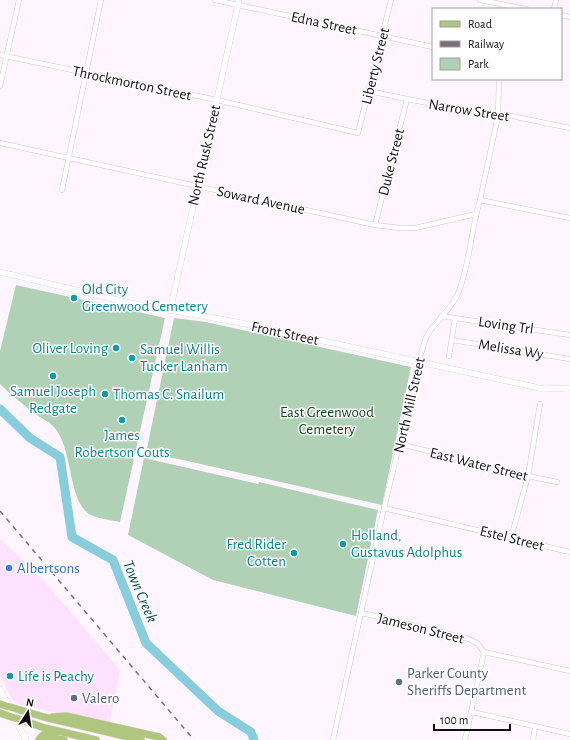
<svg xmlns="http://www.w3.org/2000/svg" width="570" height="740" viewBox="0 0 570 740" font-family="'Alegreya Sans',sans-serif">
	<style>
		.built { fill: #fee0ff }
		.green { fill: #b0d1b6 }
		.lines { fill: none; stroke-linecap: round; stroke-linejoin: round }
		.river { stroke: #88cdde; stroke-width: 9 }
		.minor-casing { stroke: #dac2da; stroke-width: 5.5 }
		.tertiary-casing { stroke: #dac2da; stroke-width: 6 }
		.primary-casing { stroke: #d9d8da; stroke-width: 8 }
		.minor { stroke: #fff; stroke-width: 4.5 }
		.tertiary { stroke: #fff; stroke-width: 5.5 }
		.primary { stroke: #b0c57d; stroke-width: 7 }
		.rail { stroke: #786f79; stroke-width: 1.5; stroke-dasharray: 5 5; stroke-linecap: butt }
		.culture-dot { fill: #0f9aa8; stroke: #fff; stroke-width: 1.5 }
		.shop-dot { fill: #3f7fe0; stroke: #fff; stroke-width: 1.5 }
		.service-dot { fill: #5c6f8a; stroke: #fff; stroke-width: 1.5 }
		.labels { text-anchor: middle; stroke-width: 3; stroke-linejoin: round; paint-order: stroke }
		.street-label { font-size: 15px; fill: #140c15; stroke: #fff }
		.culture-label { font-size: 15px; fill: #0d838f; stroke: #fff; text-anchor: start }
		.park-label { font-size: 15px; fill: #0f4522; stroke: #fff }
		.shop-label { font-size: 15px; fill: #366cbe; stroke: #fff; text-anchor: start }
		.service-label { font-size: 15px; fill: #4e5e75; stroke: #fff; text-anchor: start }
		.water-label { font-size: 16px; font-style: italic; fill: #114d59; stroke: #fff }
	</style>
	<rect width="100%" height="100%" fill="#fff5ff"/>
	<polygon class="built" points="0,539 44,581 120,670 109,725 18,704 13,700 0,675"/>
	<g class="green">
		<path d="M16,285L165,318L120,522C111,520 99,519 91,515C67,503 74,447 53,426C48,421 41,418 35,414C23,404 11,395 0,384V351Z"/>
		<polygon points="174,318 206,322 411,367 382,505 183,460 146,453"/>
		<polygon points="144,458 258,484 259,482 378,510 356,616 213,580 128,535"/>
	</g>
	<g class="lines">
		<polyline class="river" points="0,409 30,438 60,457 72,537 113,560 146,643 218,711 251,732 254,740"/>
		<g class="minor-casing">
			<g id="minor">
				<polyline points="215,0 433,47"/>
				<polyline points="480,0 526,9"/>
				<polyline points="554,9 556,0"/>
				<polyline points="561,15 570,17"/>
				<polyline points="0,55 217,100 358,133 391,0"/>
				<polyline points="0,86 19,0"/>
				<polyline points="369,91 407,99 498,116 507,115 570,128"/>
				<polyline points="0,143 375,225 400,228 415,228 476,214"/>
				<polyline points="62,190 101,0"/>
				<polyline points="480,200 570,218"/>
				<polyline points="375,225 407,99"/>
				<polyline points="441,316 570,335"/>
				<polyline points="452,340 570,359"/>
				<polyline points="449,356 455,318"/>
				<polyline points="400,444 528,476 557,482"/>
				<polyline points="384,508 570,552"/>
				<polyline points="511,538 528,476 540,404"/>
				<polyline points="362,613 469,639 478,644 484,652 570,671"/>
				<polyline points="472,712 570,734"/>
				<path d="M333,740L384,508L421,354C423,347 425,337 430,331C439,318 454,306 459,291C470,262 471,230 480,200L498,116L499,79"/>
				<polyline points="465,740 484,652"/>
				<polyline points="533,740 535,727"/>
			</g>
		</g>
		<g class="tertiary-casing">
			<g id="tertiary">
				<polyline points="0,272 130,303 236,322 544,389 570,388"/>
				<polyline points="170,311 239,0"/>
				<polyline points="0,689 26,740"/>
			</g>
		</g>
		<g class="primary-casing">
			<g id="primary">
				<polyline points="0,704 44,717 141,740"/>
				<polyline points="0,713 45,728 96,740"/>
				<polyline points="53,717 66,716 159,737 163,740"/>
				<polyline points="44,738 53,738 64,740"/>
				<path d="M39,740C43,733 49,733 56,732"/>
			</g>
		</g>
		<use href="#minor" class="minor"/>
		<use href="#tertiary" class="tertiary"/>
		<use href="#primary" class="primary"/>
		<polyline class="rail" points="0,511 194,740"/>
	</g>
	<g class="culture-dot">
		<circle cx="74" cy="298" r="4"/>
		<circle cx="116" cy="348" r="4"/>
		<circle cx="132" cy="358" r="4"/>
		<circle cx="53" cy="376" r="4"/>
		<circle cx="105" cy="394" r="4"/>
		<circle cx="122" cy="420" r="4"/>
		<circle cx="343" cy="544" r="4"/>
		<circle cx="294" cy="553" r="4"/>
		<circle cx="10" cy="676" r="4"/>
	</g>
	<circle class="shop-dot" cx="9" cy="568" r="4"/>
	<g class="service-dot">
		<circle cx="399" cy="682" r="4"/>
		<circle cx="74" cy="698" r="4"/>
	</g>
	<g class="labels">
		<g class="street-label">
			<text transform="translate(324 23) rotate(12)" y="5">Edna Street</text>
			<text transform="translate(375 66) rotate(-76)" y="5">Liberty Street</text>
			<text transform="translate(132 83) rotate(12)" y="5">Throckmorton Street</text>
			<text transform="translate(469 110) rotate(9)" y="5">Narrow Street</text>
			<text transform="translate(204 155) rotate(-77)" y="5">North Rusk Street</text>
			<text transform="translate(391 162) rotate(-76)" y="5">Duke Street</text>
			<text transform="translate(261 200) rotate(12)" y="5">Soward Avenue</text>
			<text transform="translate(506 325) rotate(8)" y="5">Loving Trl</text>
			<text transform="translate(285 333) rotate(12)" y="5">Front Street</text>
			<text transform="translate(511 349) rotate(9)" y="5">Melissa Wy</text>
			<text transform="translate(409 405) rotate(-77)" y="5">North Mill Street</text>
			<text transform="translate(479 464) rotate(14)" y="5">East Water Street</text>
			<text transform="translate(512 538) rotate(14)" y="5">Estel Street</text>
			<text transform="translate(421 628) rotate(14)" y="5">Jameson Street</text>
		</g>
		<g class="culture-label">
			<text x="82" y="294">Old City<tspan x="82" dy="17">Greenwood Cemetery</tspan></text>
			<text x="108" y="353" text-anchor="end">Oliver Loving</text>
			<text x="140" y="354">Samuel Willis<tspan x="140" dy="17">Tucker Lanham</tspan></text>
			<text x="53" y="396" text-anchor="middle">Samuel Joseph<tspan x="53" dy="17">Redgate</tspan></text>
			<text x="113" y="399">Thomas C. Snailum</text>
			<text x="122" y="440" text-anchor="middle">James<tspan x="122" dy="17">Robertson Couts</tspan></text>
			<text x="351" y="540">Holland,<tspan x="351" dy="17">Gustavus Adolphus</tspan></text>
			<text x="286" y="549" text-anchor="end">Fred Rider<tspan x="286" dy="17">Cotten</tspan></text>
			<text x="18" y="681">Life is Peachy</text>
		</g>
		<g class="park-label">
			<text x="327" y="417">East Greenwood<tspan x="327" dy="17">Cemetery</tspan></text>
		</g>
		<g class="shop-label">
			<text x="17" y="573">Albertsons</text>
		</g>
		<g class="service-label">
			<text x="407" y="678">Parker County<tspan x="407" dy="17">Sheriffs Department</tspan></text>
			<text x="82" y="703">Valero</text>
		</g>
		<g class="water-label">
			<text transform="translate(141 591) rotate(67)" y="6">Town Creek</text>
		</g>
	</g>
	<rect x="432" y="8" width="130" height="72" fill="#ffffff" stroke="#a19ea1"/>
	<rect x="440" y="21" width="20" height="6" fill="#b0c57d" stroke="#a19ea1"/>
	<text x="468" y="28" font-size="12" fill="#140c15">Road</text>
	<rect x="440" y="41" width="20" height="6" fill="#786f79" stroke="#a19ea1"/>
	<text x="468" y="48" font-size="12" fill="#140c15">Railway</text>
	<rect x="440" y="58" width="20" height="12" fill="#b0d1b6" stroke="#a19ea1"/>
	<text x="468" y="68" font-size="12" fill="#140c15">Park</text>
	<g transform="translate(28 712) rotate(12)" stroke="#ffffff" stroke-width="3" paint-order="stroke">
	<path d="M0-3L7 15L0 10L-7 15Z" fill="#140c15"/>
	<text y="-6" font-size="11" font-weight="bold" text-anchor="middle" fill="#140c15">N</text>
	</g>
	<path d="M434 724v6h76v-6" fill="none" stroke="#140c15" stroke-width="2"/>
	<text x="440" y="724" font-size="12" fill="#140c15" stroke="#ffffff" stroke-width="3" paint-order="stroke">100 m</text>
</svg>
